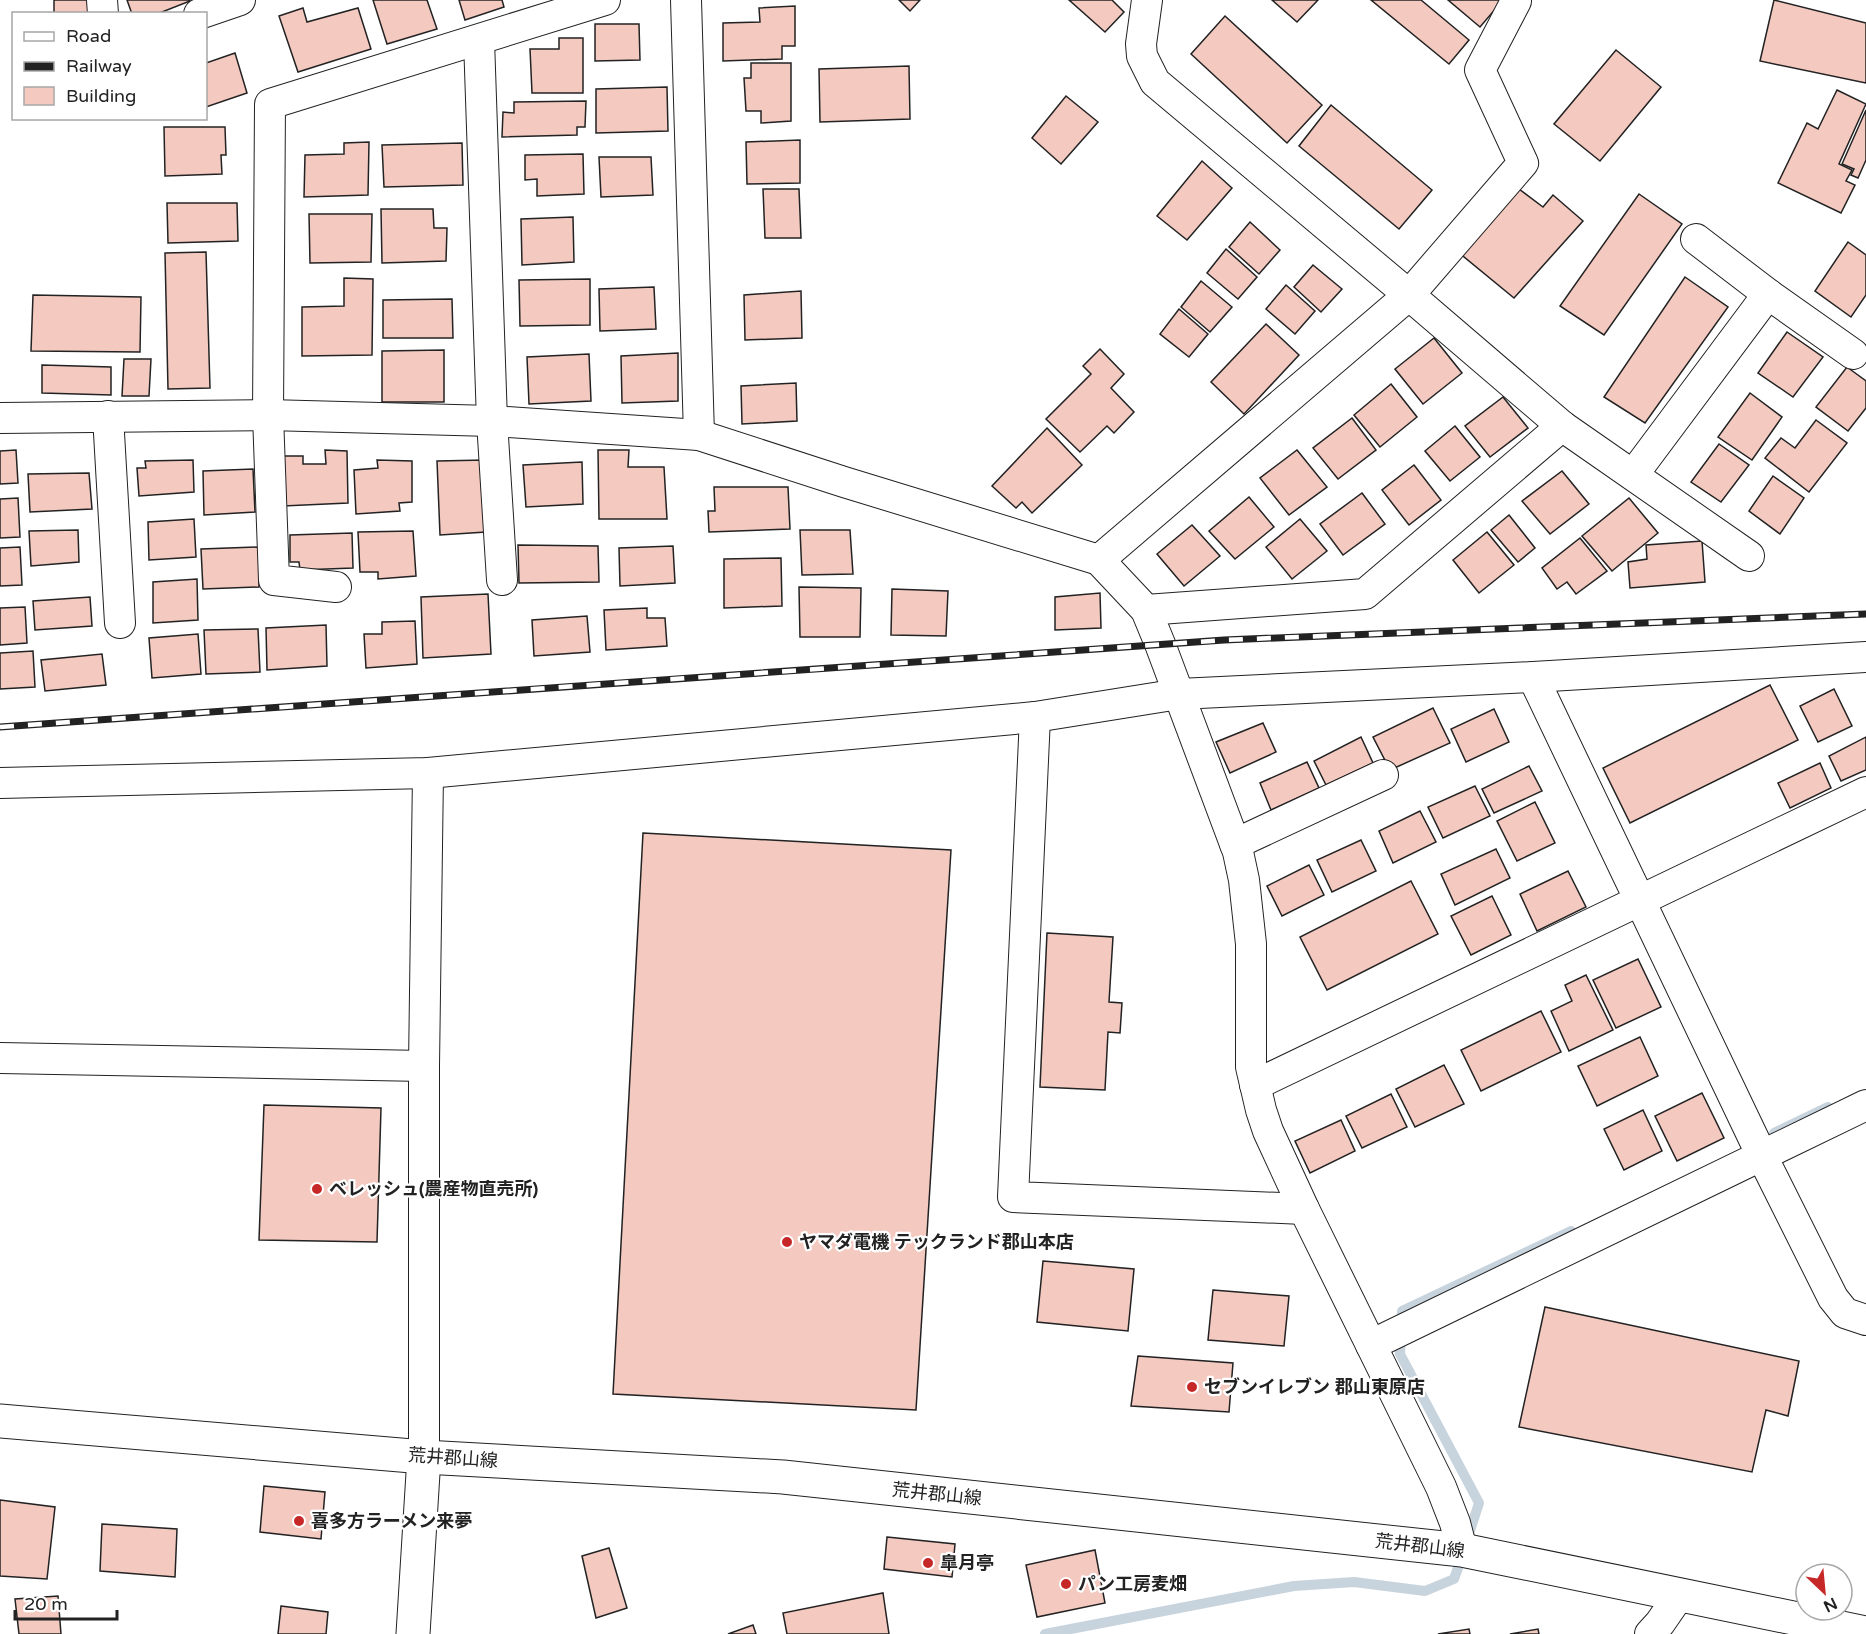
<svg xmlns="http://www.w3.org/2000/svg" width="1866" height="1634" viewBox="0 0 1866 1634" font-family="'Varela Round','Noto Sans JP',sans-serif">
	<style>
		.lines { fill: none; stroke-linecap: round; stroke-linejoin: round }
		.stream { stroke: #c7d3dd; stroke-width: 10 }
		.building { fill: #f3c9c0; stroke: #222; stroke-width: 1.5 }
		.minor-casing { stroke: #222; stroke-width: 32 }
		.tertiary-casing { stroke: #222; stroke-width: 35 }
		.secondary-casing { stroke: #222; stroke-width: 35 }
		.minor { stroke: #fff; stroke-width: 30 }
		.tertiary { stroke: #fff; stroke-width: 33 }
		.secondary { stroke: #fff; stroke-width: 33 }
		.rail-casing { stroke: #222; stroke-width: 7 }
		.rail { stroke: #fff; stroke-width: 4.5; stroke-dasharray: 14; stroke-linecap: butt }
		.poi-dot { fill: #c62828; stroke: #fff; stroke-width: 2 }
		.labels { text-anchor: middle; stroke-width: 4.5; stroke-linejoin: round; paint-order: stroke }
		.poi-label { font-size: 18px; font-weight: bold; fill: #222; stroke: #fff; text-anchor: start }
		.street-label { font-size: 18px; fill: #222; stroke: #fff }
	</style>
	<rect width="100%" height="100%" fill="#fff"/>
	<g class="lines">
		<g class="stream">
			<polyline points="1774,1133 1828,1107"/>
			<polyline points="1467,1540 1479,1503 1400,1354 1402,1311 1571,1231"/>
			<polyline points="1045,1634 1294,1586 1354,1582 1425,1591 1454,1579 1463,1554"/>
		</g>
	</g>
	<g class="building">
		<rect x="54" y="0" width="38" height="14"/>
		<polygon points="127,0 190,0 190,1 157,14 132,14"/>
		<polygon points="373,0 427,0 437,29 387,44"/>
		<polygon points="459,0 502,0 504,7 465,20"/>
		<polygon points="899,0 920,0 910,11"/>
		<polygon points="1069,0 1112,0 1124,12 1105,32"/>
		<polygon points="1272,0 1318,0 1297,22"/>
		<polygon points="1371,0 1421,0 1469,40 1449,64"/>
		<polygon points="1448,0 1503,0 1480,27"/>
		<polygon points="1774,0 1866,23 1866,83 1760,61"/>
		<polygon points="795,6 795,46 782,46 782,59 723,61 723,23 760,22 759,8"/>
		<polygon points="303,8 307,22 358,8 371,49 298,72 279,16"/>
		<polygon points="1225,16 1322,105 1287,143 1191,54"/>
		<polygon points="595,24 639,24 640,60 595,61"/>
		<polygon points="559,38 583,38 583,93 532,93 530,49 559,49"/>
		<polygon points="1616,50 1661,87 1600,161 1554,124"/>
		<polygon points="235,53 247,93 206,107 206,63"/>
		<polygon points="751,63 791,63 791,121 761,123 761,111 746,111 744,78 751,78"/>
		<polygon points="909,66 910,119 820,122 819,69"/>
		<polygon points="667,87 668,131 596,133 596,89"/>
		<polygon points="1837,90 1866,104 1839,164 1852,170 1846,181 1855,185 1841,213 1778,183 1807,123 1818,129"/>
		<polygon points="1066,96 1098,122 1061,164 1032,138"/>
		<polygon points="586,101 585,127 577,127 577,135 502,137 503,112 514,113 514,102"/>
		<polygon points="1331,105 1432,190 1399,229 1299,146"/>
		<polygon points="1866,110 1866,160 1858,178 1851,175 1854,169 1842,164"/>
		<polygon points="164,127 225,127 226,155 221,155 222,174 165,176"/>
		<polygon points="800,140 800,183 747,184 746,142"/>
		<polygon points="369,142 368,195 304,197 305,155 344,154 344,143"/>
		<polygon points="462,143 463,185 384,187 382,145"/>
		<polygon points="583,154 584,194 537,196 537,179 525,180 525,155"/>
		<polygon points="599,157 651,157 653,195 601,197"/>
		<polygon points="1202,161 1232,188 1187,240 1157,216"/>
		<polygon points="1515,186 1543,207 1553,195 1583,221 1514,298 1458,252"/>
		<polygon points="763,189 799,189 801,238 765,238"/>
		<polygon points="1639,194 1682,224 1604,335 1560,306"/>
		<polygon points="167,203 237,203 238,241 168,243"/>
		<polygon points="381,209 433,209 434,228 447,228 446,261 382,263"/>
		<polygon points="309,214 372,214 371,262 310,263"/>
		<polygon points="573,217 574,262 522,265 521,219"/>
		<polygon points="1250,222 1280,250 1259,274 1229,247"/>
		<polygon points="1848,242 1866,255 1866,295 1851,317 1815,291"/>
		<polygon points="1226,249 1257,277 1238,299 1207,273"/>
		<polygon points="206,252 210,388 168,389 165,253"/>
		<polygon points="1313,265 1342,289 1321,312 1294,287"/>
		<polygon points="1685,277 1728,307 1645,423 1604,397"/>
		<polygon points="344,278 373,279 372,355 302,356 302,307 344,306"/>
		<polygon points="590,279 590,325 520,326 519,280"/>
		<polygon points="1201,281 1232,307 1210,332 1181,307"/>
		<polygon points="1286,285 1315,311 1295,334 1266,309"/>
		<polygon points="654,287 656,329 600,331 599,289"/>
		<polygon points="801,291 802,338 745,340 744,295"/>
		<polygon points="33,295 141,297 140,352 31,351"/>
		<polygon points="452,299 453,338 383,338 383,300"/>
		<polygon points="1179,309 1208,334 1189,357 1160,334"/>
		<polygon points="1266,324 1299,355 1244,414 1211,382"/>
		<polygon points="1787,332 1823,357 1793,397 1758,373"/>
		<polygon points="1434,338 1462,373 1423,404 1395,369"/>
		<polygon points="1100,349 1124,374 1111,388 1134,412 1114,433 1107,426 1080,452 1046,419 1091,374 1083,366"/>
		<polygon points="444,350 444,402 382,402 382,351"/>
		<polygon points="678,353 678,401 622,403 621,356"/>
		<polygon points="589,354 591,401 529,404 527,357"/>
		<polygon points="124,359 151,359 149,396 122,396"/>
		<polygon points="42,365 111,367 111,395 42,393"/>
		<polygon points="1847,367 1866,381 1866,408 1848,431 1816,407"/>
		<polygon points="796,383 797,421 742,424 741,386"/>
		<polygon points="1391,384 1417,417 1380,447 1354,415"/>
		<polygon points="1750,393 1782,417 1752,460 1718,437"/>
		<polygon points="1503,397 1528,428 1490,457 1465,426"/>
		<polygon points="1352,418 1376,450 1338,479 1313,448"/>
		<polygon points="1816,420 1847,443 1809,492 1765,458 1781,438 1795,448"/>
		<polygon points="1455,426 1480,457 1450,481 1425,451"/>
		<polygon points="1047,428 1082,465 1032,513 1022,502 1016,508 992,486"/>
		<polygon points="1719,444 1749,465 1721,502 1691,482"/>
		<polygon points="16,450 18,483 0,484 0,451"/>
		<polygon points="325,450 347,451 348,503 283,506 282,456 303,456 303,464 326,464"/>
		<polygon points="598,450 629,450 628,467 664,467 667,519 599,519"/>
		<polygon points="1297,450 1327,487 1289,515 1260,478"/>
		<polygon points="193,460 194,492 139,496 137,468 146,468 145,461"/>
		<polygon points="377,460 412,461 412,502 399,503 400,511 356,514 354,470 378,468"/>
		<polygon points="485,460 486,532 440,535 437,461"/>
		<polygon points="582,462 583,504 526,507 523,465"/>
		<polygon points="1414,465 1441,500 1409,525 1382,490"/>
		<polygon points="253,469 255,512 204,515 203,471"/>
		<polygon points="1562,471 1589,504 1550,534 1522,501"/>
		<polygon points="89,473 92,509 30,512 28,474"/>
		<polygon points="1773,476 1804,498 1780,534 1749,511"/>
		<polygon points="714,487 788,487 790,529 709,532 708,511 715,511"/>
		<polygon points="1362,493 1385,524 1343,555 1320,524"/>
		<polygon points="1249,497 1274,527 1235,559 1209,531"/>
		<polygon points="18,498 20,537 0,538 0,499"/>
		<polygon points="1629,498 1658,533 1612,571 1582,536"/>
		<polygon points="1509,515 1535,548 1518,562 1491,530"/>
		<polygon points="194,519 196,557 149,560 148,522"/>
		<polygon points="1300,519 1327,551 1292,579 1266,547"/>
		<polygon points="1192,525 1220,556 1184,586 1157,554"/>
		<polygon points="78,530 79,562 31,566 29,531"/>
		<polygon points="800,530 850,530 853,574 802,575"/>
		<polygon points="413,531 416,576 378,579 378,572 360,572 358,532"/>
		<polygon points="1487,532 1514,565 1479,593 1453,560"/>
		<polygon points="352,533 353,568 300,570 299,562 290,562 290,535"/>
		<polygon points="1580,538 1607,571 1576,594 1567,582 1557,589 1542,568"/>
		<polygon points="1702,541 1705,582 1630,588 1628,562 1647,559 1646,545"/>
		<polygon points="518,545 598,546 599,582 519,583"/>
		<polygon points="673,546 675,583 620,586 619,548"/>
		<polygon points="20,547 22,585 0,586 0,548"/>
		<polygon points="259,547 259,587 203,589 201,549"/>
		<polygon points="781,558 782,606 724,608 724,559"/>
		<polygon points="197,579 198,620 153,623 153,582"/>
		<polygon points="799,587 861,588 860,637 800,637"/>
		<polygon points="892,589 948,591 946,636 891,635"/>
		<polygon points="1100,593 1101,628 1055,630 1055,597"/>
		<polygon points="488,594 491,654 423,658 421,597"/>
		<polygon points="90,597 92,626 35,630 33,601"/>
		<polygon points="25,607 27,643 0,645 0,608"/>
		<polygon points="647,608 647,618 665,618 667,646 606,650 604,610"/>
		<polygon points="587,616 590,652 534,656 532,620"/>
		<polygon points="415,621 417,664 366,668 364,634 382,634 382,622"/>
		<polygon points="326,625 327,666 267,670 266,628"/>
		<polygon points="258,629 260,672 206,674 204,630"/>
		<polygon points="198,634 201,674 152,678 149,638"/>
		<polygon points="33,651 35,687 0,689 0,653"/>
		<polygon points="102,654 106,685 45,691 41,660"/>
		<polygon points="1770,685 1798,740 1630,823 1603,768"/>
		<polygon points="1834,689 1852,726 1818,742 1800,706"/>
		<polygon points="1433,708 1450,743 1390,770 1373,737"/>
		<polygon points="1494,709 1509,742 1466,762 1451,729"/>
		<polygon points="1263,723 1276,752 1230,773 1216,742"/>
		<polygon points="1361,737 1373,763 1326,785 1314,761"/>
		<polygon points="1866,737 1866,770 1841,781 1829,756"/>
		<polygon points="1307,762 1319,788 1271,810 1260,783"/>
		<polygon points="1820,763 1831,788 1790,808 1778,783"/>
		<polygon points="1529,766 1542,791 1494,813 1482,789"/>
		<polygon points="1475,786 1490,816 1443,838 1428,807"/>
		<polygon points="1535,802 1555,843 1517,861 1497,821"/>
		<polygon points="1420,811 1436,842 1393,863 1379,831"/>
		<polygon points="643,833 951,850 916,1410 613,1394"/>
		<polygon points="1361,840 1376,871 1332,892 1317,860"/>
		<polygon points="1496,849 1510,878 1455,905 1441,874"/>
		<polygon points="1309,865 1324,895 1282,916 1267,886"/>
		<polygon points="1568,871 1586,907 1537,931 1520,894"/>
		<polygon points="1411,881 1438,934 1327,990 1300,937"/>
		<polygon points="1492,896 1511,935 1471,955 1451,916"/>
		<polygon points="1047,933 1113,937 1109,1002 1122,1003 1120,1033 1108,1032 1105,1090 1040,1087"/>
		<polygon points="1638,959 1661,1007 1616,1028 1593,980"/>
		<polygon points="1586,975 1613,1030 1569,1051 1551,1011 1572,1001 1565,985"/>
		<polygon points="1541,1011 1561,1052 1481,1091 1461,1050"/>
		<polygon points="1640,1037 1658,1076 1597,1106 1578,1066"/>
		<polygon points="1444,1065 1464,1104 1415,1127 1396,1089"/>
		<polygon points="1702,1093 1724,1138 1677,1161 1655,1116"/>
		<polygon points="1391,1094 1407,1127 1362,1148 1346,1116"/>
		<polygon points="264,1105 381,1108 377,1242 259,1240"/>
		<polygon points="1643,1110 1662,1151 1624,1170 1604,1129"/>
		<polygon points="1341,1120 1355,1151 1310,1173 1295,1141"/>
		<polygon points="1043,1261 1134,1269 1128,1331 1037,1322"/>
		<polygon points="1213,1290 1289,1296 1284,1346 1208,1340"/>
		<polygon points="1545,1307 1799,1361 1788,1416 1766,1410 1752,1472 1519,1427"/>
		<polygon points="1138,1356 1233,1363 1229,1412 1131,1406"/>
		<polygon points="264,1486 325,1492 321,1539 260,1532"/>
		<polygon points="0,1500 55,1507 47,1579 0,1576"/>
		<polygon points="102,1524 177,1529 175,1577 100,1571"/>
		<polygon points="887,1537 955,1544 952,1577 884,1569"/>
		<polygon points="609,1548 627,1608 596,1618 582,1556"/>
		<polygon points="1095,1550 1105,1603 1037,1617 1026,1565"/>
		<polygon points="883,1593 889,1634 787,1634 783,1613"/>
		<polygon points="58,1596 61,1634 19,1634 15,1599"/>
		<polygon points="281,1606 328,1612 326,1634 278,1634"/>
		<polygon points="753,1625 756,1634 728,1634"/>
		<polygon points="1469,1629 1470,1634 1438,1634"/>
		<polygon points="1538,1629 1539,1634 1510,1634"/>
	</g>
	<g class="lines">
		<g class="minor-casing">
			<g id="minor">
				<polyline points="102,0 103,14"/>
				<polyline points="686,0 699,435"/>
				<polyline points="1147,0 1141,44 1142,56 1155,82 1409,295 1099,560 1146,610 1160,644 1238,852 1244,880 1251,944 1251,1067 1261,1110 1268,1131 1304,1209 1441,1487 1455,1523 1462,1550"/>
				<polyline points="1516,1 1480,70 1523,163 1409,295 1562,426 1749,556"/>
				<polyline points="199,14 240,0"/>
				<polyline points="479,40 492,421 502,580"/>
				<polyline points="1696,239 1768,294"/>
				<polyline points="108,416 120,623"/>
				<polyline points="0,418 268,415 492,421 699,435 844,482 1099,560"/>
				<polyline points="1633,475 1768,294 1853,354"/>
				<polyline points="336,587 274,580 268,415 270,104 605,0"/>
				<polyline points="1146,610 1365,594 1562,426"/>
				<polyline points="1533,677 1762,1156 1833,1298 1845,1313 1866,1320"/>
				<polyline points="1035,717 1013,1197 1304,1209"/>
				<polyline points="0,783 428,773 1035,717 1179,694 1533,677 1866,657"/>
				<polyline points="1235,844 1383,775"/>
				<polyline points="0,1058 424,1066"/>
				<polyline points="1255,1085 1866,792"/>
				<polyline points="1371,1345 1866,1105"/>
				<polyline points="424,1457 424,1066 428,773"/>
				<polyline points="1650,1634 1660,1623 1680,1594"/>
			</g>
		</g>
		<g class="tertiary-casing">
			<polyline id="tertiary" points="413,1634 424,1457"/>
		</g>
		<g class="secondary-casing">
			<polyline id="secondary" points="0,1421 424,1457 783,1477 1462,1550 1866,1633"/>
		</g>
		<use href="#minor" class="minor"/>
		<use href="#tertiary" class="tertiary"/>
		<use href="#secondary" class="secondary"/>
		<g class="rail-casing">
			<polyline id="rail" points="0,727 1224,640 1866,614"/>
		</g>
		<use href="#rail" class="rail"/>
	</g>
	<g class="poi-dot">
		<circle cx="317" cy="1189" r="6"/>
		<circle cx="787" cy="1242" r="6"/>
		<circle cx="1192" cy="1387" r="6"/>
		<circle cx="299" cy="1521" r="6"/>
		<circle cx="928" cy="1563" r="6"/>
		<circle cx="1066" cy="1584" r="6"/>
	</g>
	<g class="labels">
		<g class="poi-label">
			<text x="329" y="1195">ベレッシュ(農産物直売所)</text>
			<text x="799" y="1248">ヤマダ電機 テックランド郡山本店</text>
			<text x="1204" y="1393">セブンイレブン 郡山東原店</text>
			<text x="311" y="1527">喜多方ラーメン来夢</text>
			<text x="940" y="1569">皐月亭</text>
			<text x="1078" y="1590">パン工房麦畑</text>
		</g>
		<g class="street-label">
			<text transform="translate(453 1458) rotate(4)" y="6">荒井郡山線</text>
			<text transform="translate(937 1494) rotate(6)" y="6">荒井郡山線</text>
			<text transform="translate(1420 1546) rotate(7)" y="6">荒井郡山線</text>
		</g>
	</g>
	<rect x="12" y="12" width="195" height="108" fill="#ffffff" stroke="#a7a7a7" stroke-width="1.5"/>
	<rect x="24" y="32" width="30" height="9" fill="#ffffff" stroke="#a7a7a7" stroke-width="1.5"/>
	<text x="66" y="42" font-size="18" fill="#222222">Road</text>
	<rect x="24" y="62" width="30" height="9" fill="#222222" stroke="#a7a7a7" stroke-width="1.5"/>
	<text x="66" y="72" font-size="18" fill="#222222">Railway</text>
	<rect x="24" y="87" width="30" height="18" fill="#f3c9c0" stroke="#a7a7a7" stroke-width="1.5"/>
	<text x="66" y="102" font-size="18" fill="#222222">Building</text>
	<g transform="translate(1824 1592) rotate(154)"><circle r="28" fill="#ffffff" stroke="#a7a7a7" stroke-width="1.5"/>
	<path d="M0-4.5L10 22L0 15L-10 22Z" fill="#c62828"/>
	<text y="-9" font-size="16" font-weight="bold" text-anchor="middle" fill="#222222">N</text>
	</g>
	<path d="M15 1610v9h102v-9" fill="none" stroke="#222222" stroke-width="3"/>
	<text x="24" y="1610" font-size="18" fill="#222222" stroke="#ffffff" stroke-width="4.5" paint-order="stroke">20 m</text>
</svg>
